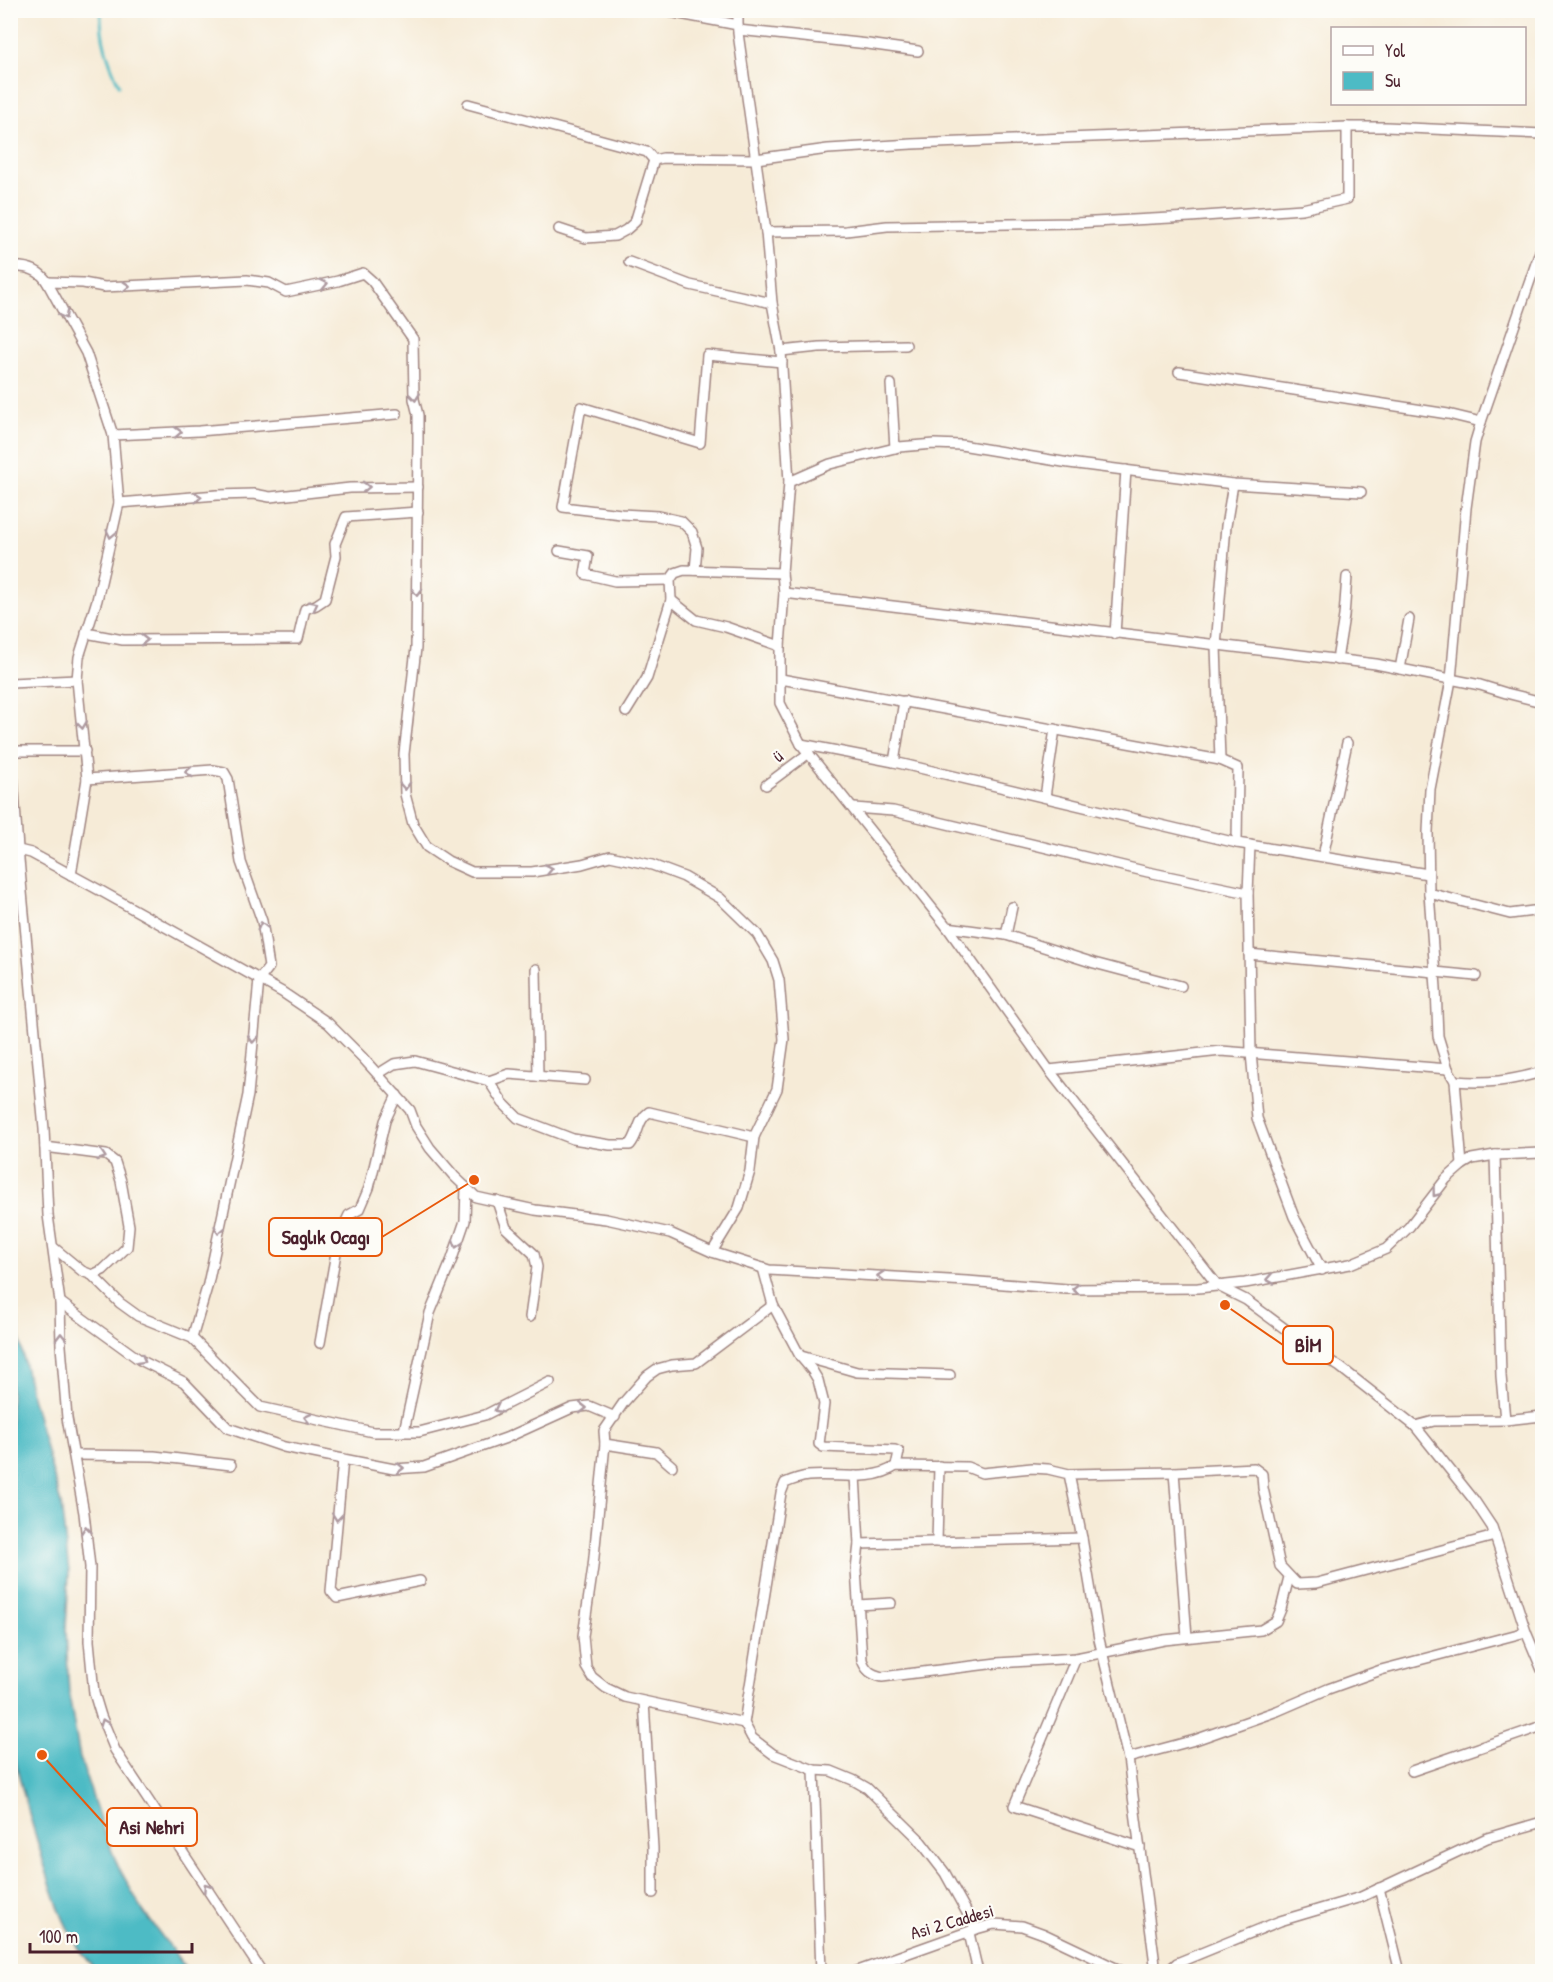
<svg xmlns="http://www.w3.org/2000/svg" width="1553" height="1982" viewBox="0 0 1553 1982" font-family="'Patrick Hand',sans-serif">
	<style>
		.water { fill: #4dbbc5; stroke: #4c6d78; stroke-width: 1.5 }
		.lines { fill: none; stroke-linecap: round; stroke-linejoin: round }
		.stream { stroke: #4dbbc5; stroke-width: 3 }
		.street-casing { stroke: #a08581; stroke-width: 12 }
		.street { stroke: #fff; stroke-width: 9 }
		.oneway { stroke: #ae9aa0 }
		.labels { text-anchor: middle; stroke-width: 4.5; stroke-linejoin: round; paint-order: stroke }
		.street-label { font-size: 18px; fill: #4a1f2b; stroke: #fdfcf7 }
		.leader { fill: none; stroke: #e8590c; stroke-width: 2 }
		.callout-dot { fill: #e8590c; stroke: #fdfcf7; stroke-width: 2 }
		.callout { fill: #fdfcf7; stroke: #e8590c; stroke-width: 2 }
		.callout-label { font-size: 20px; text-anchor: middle; font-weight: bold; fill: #4a1f2b }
	</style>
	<rect width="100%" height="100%" fill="#fdfcf7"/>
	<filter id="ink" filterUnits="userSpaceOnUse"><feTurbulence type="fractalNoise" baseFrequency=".0167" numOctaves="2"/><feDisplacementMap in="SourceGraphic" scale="12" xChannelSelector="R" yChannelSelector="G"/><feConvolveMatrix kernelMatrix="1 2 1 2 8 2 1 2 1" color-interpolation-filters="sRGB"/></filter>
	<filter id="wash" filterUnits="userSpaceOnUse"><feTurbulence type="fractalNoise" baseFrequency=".008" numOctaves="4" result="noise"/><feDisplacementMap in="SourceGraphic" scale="24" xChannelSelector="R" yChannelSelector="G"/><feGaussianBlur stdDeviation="1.35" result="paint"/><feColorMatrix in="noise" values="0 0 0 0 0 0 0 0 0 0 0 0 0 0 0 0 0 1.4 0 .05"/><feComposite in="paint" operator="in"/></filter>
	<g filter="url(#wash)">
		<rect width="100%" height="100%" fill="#f6ebd7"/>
		<path class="water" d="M11,1258L20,1342L30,1389L61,1504L69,1572L66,1629L69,1695L80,1758L104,1832L118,1866L143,1911L188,1971H98C65,1940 52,1890 39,1847C28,1811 18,1776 10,1739Z"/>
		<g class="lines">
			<path class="stream" d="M101,10C100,38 108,60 119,85"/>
		</g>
	</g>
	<g filter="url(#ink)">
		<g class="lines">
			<g class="street-casing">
				<g id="street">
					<polyline points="659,10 738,25"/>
					<polyline points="738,10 738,33 766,232 772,303 781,351 789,482"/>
					<polyline points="738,30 868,44 918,51"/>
					<polyline points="468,104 647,152 654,160"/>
					<polyline points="559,229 586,238 615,236 626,230 635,222 654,160 663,158 756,159 828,149 912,144 1347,127 1386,127 1542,134"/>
					<polyline points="766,232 846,231 887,226 1075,223 1190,217 1302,209 1347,199 1347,127"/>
					<polyline points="629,262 690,285 772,303"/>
					<path d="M10,267C25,266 39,269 47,282L86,353L113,435L199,431L397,414"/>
					<polyline points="47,282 83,283 104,287 247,280 269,283 286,292 338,281 363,273 372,281 413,339 414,399 418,415 418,441 416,648 404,754 405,794 413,824 427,847 448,861 472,872 532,872 582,864 610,856 652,865 684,877 720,898 757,934 773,961 779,980 784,1039 777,1089 754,1137 750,1171 739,1208 712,1252"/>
					<polyline points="781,351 819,347 906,345"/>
					<polyline points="1179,372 1448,414 1481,422 1475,442 1466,508 1451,680 1430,789 1428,832 1429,893 1436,988 1438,1036 1448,1069 1455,1081 1462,1165"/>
					<polyline points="891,384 895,448"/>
					<polyline points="1481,422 1542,246"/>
					<polyline points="1361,492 1233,484 1069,463 961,445 934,444 899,447 830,464 789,482 782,573 784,593 780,646 780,703 801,744 947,927 1049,1070 1218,1286 1246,1300 1319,1354 1340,1367 1415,1426 1474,1500 1492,1527 1526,1632 1542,1670"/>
					<polyline points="119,503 217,495 254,494 270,497 350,488 418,487"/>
					<polyline points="559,551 588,556 585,574 615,581 670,580"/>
					<polyline points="695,570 697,548 692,532 681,521 658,516 621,514 563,507 581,407 700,443 707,355 782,362"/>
					<polyline points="784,593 1376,664 1480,685 1506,693 1542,702"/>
					<polyline points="671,600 696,620 726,627 780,646"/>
					<polyline points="86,633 123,640 298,639 305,609 316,605 325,599 336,556 335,544 346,517 418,512"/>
					<polyline points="1115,634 1126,470"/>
					<polyline points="1337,660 1344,616 1347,577"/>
					<polyline points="1400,669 1409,619"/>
					<polyline points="781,679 1220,760 1216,646 1226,526 1233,484"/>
					<polyline points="10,683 77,680"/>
					<polyline points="626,712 647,678 671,600 670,580 675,573 684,570 782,573"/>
					<polyline points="10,733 18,849 44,1129 48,1215 60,1302 61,1346 67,1418 84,1513 90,1567 89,1641 94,1693 101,1716 115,1750 262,1972"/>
					<polyline points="801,744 894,762 1237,843"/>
					<polyline points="11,751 85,751"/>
					<polyline points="1220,760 1238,768 1237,843 1428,874"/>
					<polyline points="894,762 904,701"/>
					<polyline points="87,779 213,770 224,772 228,779 241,862 262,921 269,967 259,980 248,1095 208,1284 192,1338"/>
					<polyline points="766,785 809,753"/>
					<polyline points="1045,797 1055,729"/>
					<polyline points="854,808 893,811 1148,872 1248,893 1251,1053 1257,1118 1294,1217 1322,1270"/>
					<polyline points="10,848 31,853 101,891 282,992 328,1023 362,1057 410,1110 416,1126 430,1148 454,1176 476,1197 535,1210 606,1219 670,1233 712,1252 769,1270 967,1281 1067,1289 1198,1288 1245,1283 1350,1264 1386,1249 1409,1227 1446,1179 1462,1165 1472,1159 1495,1155 1542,1153"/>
					<polyline points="1323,856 1347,743"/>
					<polyline points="71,875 87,779 77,680 79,657 97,600 119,503 113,435"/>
					<polyline points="1248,893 1250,845"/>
					<polyline points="1429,893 1510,914 1533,911"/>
					<polyline points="947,927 1006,935 1094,963 1181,986"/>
					<polyline points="1006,935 1012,907"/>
					<polyline points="1249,954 1476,976"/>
					<polyline points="536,969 538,1076"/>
					<polyline points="1049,1070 1221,1051 1448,1069"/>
					<path d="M378,1074L394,1064L415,1061L489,1081L503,1103L518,1118L573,1139L610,1145H630C639,1135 637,1120 649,1112L754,1137"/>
					<polyline points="489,1081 509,1074 585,1080"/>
					<path d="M1455,1081C1489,1084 1509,1081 1542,1072"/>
					<polyline points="45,1147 106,1155 115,1162 121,1181 129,1226 127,1247 103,1270 92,1275 82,1271 53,1247"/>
					<polyline points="1495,1155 1501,1376 1505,1420"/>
					<polyline points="497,1201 506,1228 534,1254 537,1267 530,1317"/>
					<polyline points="763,1268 773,1305 800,1356 812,1370 818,1380 824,1404 819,1444 823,1447 895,1450 899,1452 896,1466"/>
					<polyline points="92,1275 120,1303 138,1316 192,1338 260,1407 373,1432 419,1432 485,1415 550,1382"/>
					<polyline points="60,1302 140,1360 184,1382 228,1428 284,1447 343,1459 394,1469 424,1467 506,1438 572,1408 589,1406 615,1417"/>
					<polyline points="320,1343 339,1236 349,1215 360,1209 369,1188 385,1121 397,1095"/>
					<polyline points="801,1356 857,1372 950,1375"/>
					<polyline points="1415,1426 1434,1421 1505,1420 1542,1416"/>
					<polyline points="404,1431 430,1313 452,1259 465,1221 466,1187"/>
					<polyline points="605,1444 593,1567 583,1636 586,1667 592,1677 606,1688 625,1697 744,1723"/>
					<polyline points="74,1455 154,1456 231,1465"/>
					<polyline points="343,1459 331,1591 337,1598 420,1581"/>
					<polyline points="672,1466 656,1452 605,1444 604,1431 624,1402 647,1376 657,1369 672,1365 696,1363 773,1305"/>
					<polyline points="1174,1472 1187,1637"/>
					<polyline points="1069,1474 1174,1472 1254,1468 1262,1474 1263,1488 1280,1566 1297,1584 1317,1583 1495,1536"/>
					<path d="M855,1476L859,1544L856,1570L862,1660C866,1671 871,1674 882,1677L997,1663L1076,1658L1164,1640L1261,1630L1276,1621L1281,1609L1289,1577"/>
					<polyline points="937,1542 939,1466"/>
					<polyline points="859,1544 1082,1538"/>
					<polyline points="858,1605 891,1603"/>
					<polyline points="1076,1658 1014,1806 1140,1847"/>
					<polyline points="644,1702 653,1848 653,1893"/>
					<polyline points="1128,1758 1195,1740 1277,1711 1328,1689 1381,1670 1526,1632"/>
					<polyline points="814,1770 821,1972"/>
					<polyline points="1412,1771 1542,1726"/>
					<polyline points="1379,1888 1400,1972"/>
					<path d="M976,1929L945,1873L918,1838L867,1788L853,1780L831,1771L814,1770L773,1754L752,1738L744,1723L781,1493L785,1483C792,1480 800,1477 808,1476C837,1473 871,1483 896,1466L967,1467L982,1473L1032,1468L1048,1469L1069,1474L1082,1538L1099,1639L1128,1758L1156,1972"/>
					<polyline points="969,1933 978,1972"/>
					<polyline points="855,1972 976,1929 994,1924 1022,1926 1044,1934 1124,1972"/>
					<polyline points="1167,1972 1177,1963 1280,1921 1361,1897 1487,1838 1542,1822"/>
				</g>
			</g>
			<use href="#street" class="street"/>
		</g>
		<defs><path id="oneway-chevron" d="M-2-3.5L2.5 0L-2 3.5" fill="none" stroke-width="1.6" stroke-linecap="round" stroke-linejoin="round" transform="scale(1.5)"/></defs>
		<g class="oneway">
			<use href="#oneway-chevron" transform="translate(324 284) rotate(-12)"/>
			<use href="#oneway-chevron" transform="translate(126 286) rotate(-3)"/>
			<use href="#oneway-chevron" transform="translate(64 315) rotate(61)"/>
			<use href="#oneway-chevron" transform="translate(415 397) rotate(84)"/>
			<use href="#oneway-chevron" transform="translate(178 432) rotate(-3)"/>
			<use href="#oneway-chevron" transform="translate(366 487) rotate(-1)"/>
			<use href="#oneway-chevron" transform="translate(198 497) rotate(-5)"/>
			<use href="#oneway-chevron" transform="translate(111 534) rotate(102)"/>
			<use href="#oneway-chevron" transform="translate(417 592) rotate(91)"/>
			<use href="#oneway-chevron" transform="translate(314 605) rotate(-27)"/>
			<use href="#oneway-chevron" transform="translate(144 640)"/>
			<use href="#oneway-chevron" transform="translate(82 725) rotate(83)"/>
			<use href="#oneway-chevron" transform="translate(189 772) rotate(176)"/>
			<use href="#oneway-chevron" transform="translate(405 786) rotate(87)"/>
			<use href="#oneway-chevron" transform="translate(549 869) rotate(-11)"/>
			<use href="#oneway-chevron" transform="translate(262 926) rotate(-104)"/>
			<use href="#oneway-chevron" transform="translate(253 1039) rotate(95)"/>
			<use href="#oneway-chevron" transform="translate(102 1156) rotate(18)"/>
			<use href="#oneway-chevron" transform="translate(1436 1193) rotate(127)"/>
			<use href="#oneway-chevron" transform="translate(219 1230) rotate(102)"/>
			<use href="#oneway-chevron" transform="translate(457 1244) rotate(108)"/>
			<use href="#oneway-chevron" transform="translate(881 1276) rotate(-177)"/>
			<use href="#oneway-chevron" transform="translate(1270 1279) rotate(170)"/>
			<use href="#oneway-chevron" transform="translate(1076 1289) rotate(180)"/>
			<use href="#oneway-chevron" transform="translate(61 1337) rotate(-91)"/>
			<use href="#oneway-chevron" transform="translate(142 1360) rotate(30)"/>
			<use href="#oneway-chevron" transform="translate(583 1408)"/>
			<use href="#oneway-chevron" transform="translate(498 1409) rotate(153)"/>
			<use href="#oneway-chevron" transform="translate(308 1418) rotate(-167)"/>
			<use href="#oneway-chevron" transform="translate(400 1468)"/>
			<use href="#oneway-chevron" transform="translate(337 1517) rotate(96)"/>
			<use href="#oneway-chevron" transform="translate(86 1530) rotate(-96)"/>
			<use href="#oneway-chevron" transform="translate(104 1723) rotate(-111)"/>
			<use href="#oneway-chevron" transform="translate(207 1887) rotate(-124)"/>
		</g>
	</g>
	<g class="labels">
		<g class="street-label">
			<text transform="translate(778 756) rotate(-36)" y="6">ü</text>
			<text transform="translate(952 1922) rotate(-16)" y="6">Asi 2 Caddesi</text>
		</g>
	</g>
	<path class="leader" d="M474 1180L382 1237M1225 1305L1283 1345M42 1755L107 1827"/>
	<g class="callout-dot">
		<circle cx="474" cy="1180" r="6"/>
		<circle cx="1225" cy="1305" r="6"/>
		<circle cx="42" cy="1755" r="6"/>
	</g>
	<g class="callout">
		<rect x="269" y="1218" width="113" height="38" rx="6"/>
		<rect x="1283" y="1326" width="50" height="38" rx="6"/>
		<rect x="107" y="1808" width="90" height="38" rx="6"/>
	</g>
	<g class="callout-label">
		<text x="326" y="1244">Saglık Ocagı</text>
		<text x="1308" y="1352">BİM</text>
		<text x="152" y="1834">Asi Nehri</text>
	</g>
	<rect width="1553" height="1982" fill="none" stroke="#fdfcf7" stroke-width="36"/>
	<rect x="1331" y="27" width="195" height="78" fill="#fdfcf7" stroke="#b5a4a5" stroke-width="1.5"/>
	<rect x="1343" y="46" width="30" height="9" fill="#ffffff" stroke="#b5a4a5" stroke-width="1.5"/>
	<text x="1385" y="57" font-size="18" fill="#4a1f2b">Yol</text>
	<rect x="1343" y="72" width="30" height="18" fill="#4dbbc5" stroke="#b5a4a5" stroke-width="1.5"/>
	<text x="1385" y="87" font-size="18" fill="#4a1f2b">Su</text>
	<path d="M30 1943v9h162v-9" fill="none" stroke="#4a1f2b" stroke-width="3"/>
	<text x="39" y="1943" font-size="18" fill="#4a1f2b" stroke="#fdfcf7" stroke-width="4.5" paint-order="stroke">100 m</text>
</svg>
